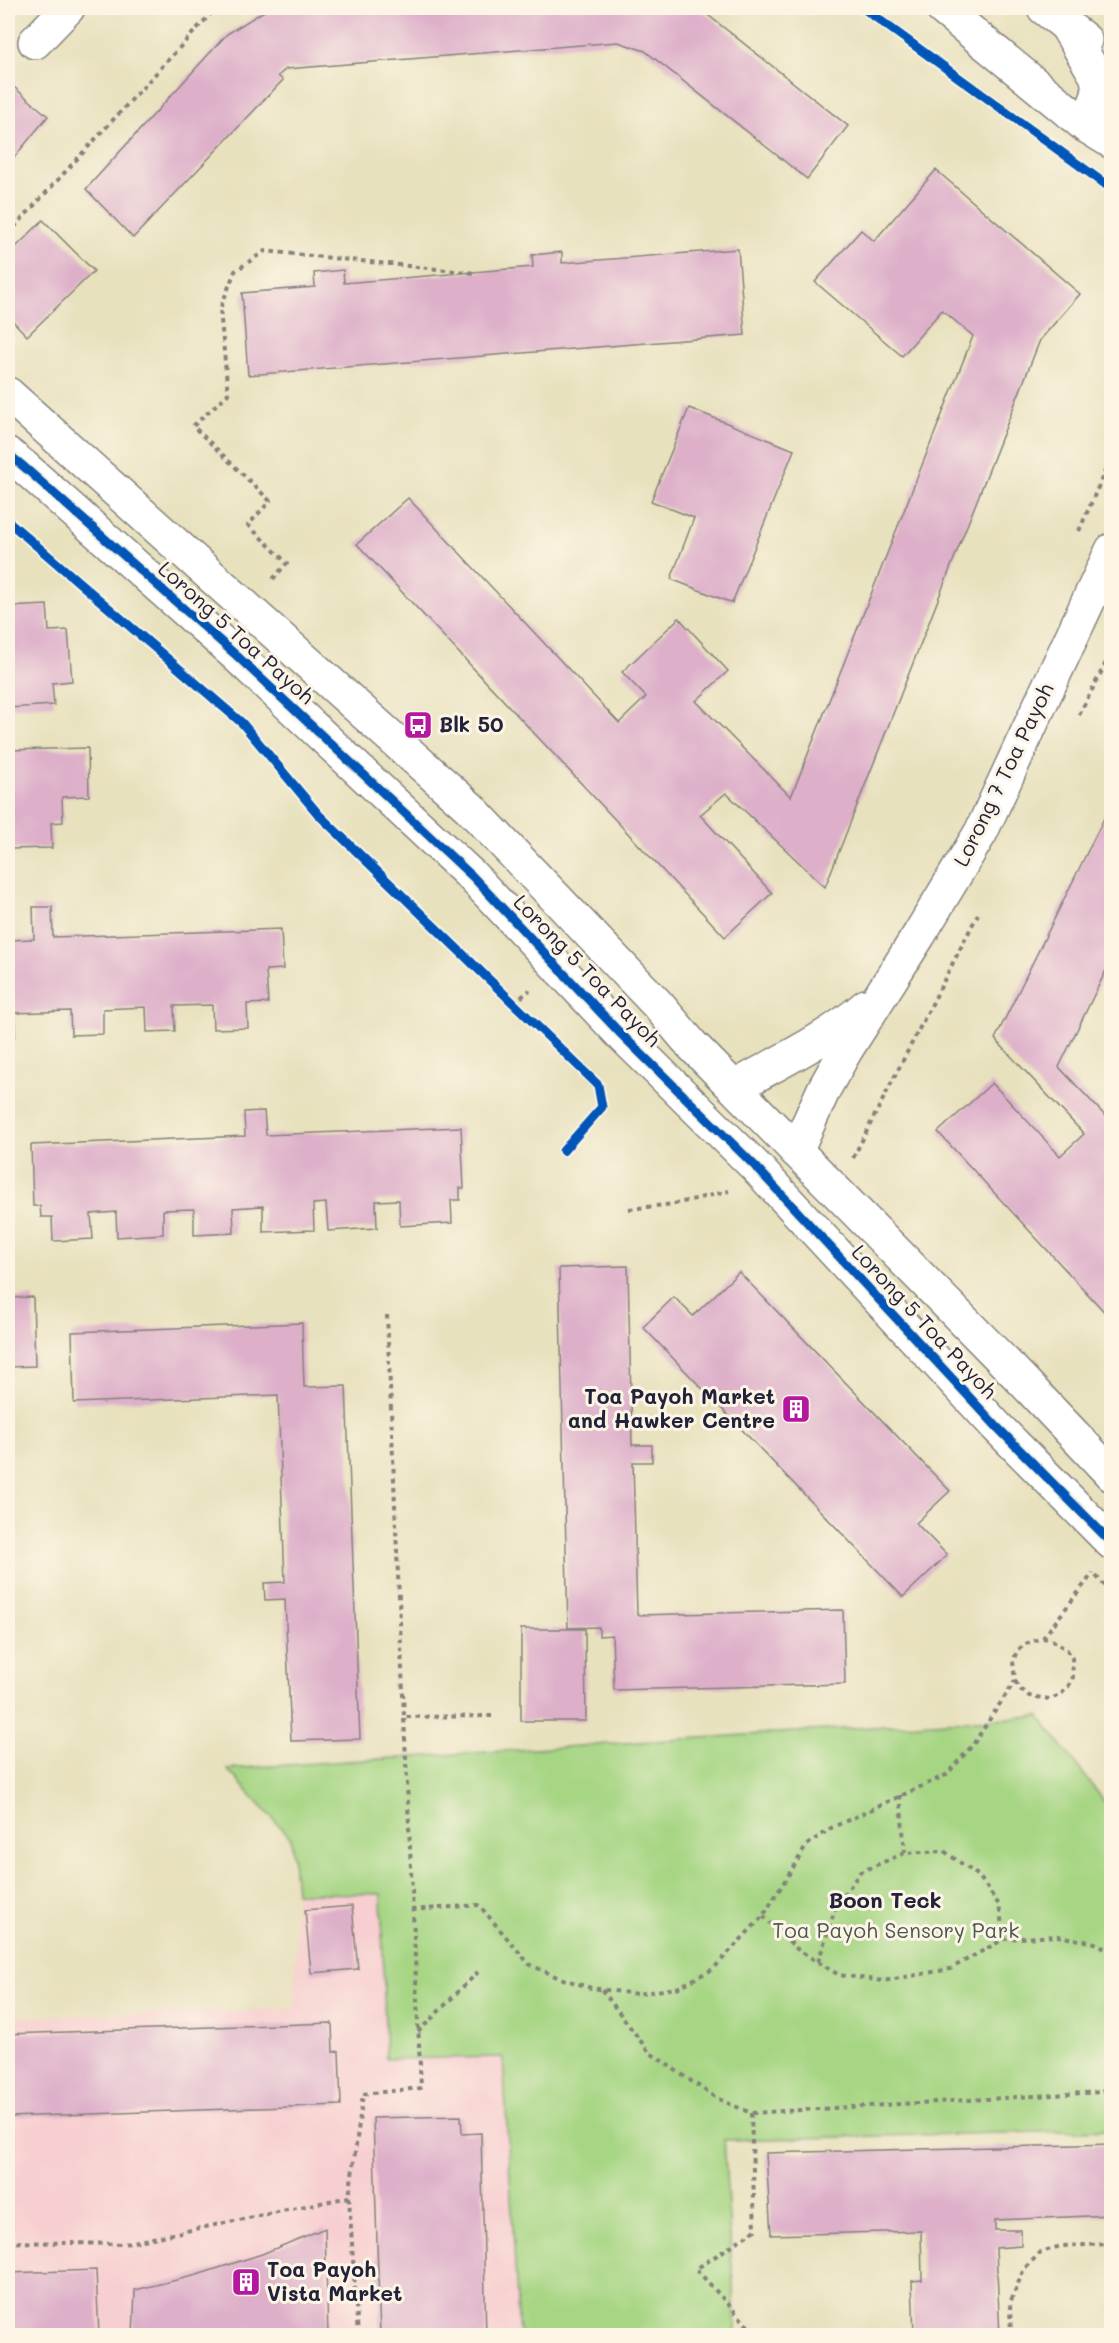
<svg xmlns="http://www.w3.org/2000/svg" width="1119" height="2343" viewBox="0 0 1119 2343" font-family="Mali,sans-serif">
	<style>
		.built { fill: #f7cfd0 }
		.green { fill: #a6d583; stroke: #647c5f; stroke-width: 1.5 }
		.building { fill: #ddafc9 }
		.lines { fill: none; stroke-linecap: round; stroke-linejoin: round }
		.minor-casing { stroke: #85827c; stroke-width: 36 }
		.major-casing { stroke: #85827c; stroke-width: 36 }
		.path { stroke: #85827c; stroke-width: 4; stroke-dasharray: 4.5 4.5; stroke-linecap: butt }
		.minor { stroke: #fff; stroke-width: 33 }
		.major { stroke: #fff; stroke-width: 33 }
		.cycleway-casing { stroke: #fcf5e5; stroke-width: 13 }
		.cycleway { stroke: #0057b8; stroke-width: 9 }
		.labels { text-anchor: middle; stroke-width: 6; stroke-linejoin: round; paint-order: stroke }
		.street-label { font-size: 21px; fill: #22223b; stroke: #fcf5e5 }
		.poi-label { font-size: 21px; font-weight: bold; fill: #22223b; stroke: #fcf5e5; text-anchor: start }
		.park-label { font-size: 21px; fill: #4a5851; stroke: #fcf5e5 }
		.neighbourhood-label { font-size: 22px; font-weight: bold; fill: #22223b; stroke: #fcf5e5 }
	</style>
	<rect width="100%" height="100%" fill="#fcf5e5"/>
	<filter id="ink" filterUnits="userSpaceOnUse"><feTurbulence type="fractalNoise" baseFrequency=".0167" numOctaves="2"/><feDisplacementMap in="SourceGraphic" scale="12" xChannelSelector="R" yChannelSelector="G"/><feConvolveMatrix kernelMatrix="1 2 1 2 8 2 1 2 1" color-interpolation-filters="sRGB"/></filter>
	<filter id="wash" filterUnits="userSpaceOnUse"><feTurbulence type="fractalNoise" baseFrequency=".008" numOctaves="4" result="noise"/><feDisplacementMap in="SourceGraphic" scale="24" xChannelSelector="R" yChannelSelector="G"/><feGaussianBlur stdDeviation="1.35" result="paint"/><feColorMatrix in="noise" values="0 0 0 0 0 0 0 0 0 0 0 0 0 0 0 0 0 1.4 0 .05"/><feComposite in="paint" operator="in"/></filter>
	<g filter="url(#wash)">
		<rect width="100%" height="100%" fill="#e8e1be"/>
		<polygon class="built" points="296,1893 381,1894 386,2059 503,2057 519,2335 8,2335 8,2018 295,2009"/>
		<polygon class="green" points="1039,1716 1111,1810 1111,2130 724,2140 736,2335 519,2335 503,2057 386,2059 381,1894 296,1893 291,1838 227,1769"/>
		<g id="blocks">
			<g class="building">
				<polygon points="269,8 699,8 848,126 807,179 645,51 618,42 286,69 278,76 283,80 133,238 86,189 227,34"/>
				<polygon points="8,82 48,116 8,165"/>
				<polygon points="936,170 1080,294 1040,340 825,887 726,793 700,815 772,893 725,937 357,544 408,498 619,723 646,697 622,672 679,618 728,671 696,701 791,797 973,336 942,310 902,356 815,282 861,230 874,241"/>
				<polygon points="43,220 94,271 27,336 8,316 8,255"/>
				<polygon points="738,249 745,335 248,375 242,293 315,287 314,273 343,270 344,283 533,267 532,255 562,252 562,263"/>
				<polygon points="689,408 794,450 732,603 671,579 694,518 651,501"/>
				<polygon points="47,605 49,631 68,630 72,681 52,683 54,705 8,708 8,607"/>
				<polygon points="88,748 89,796 62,797 63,822 51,823 52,848 9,849 8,750"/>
				<polygon points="1112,802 1112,958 1059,1067 1112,1123 1112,1320 938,1132 992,1083 1060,1156 1084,1134 995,1039"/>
				<polygon points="33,907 52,907 53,937 281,929 283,969 266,970 268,1003 247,1004 248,1028 213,1029 212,1005 174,1006 175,1031 147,1032 146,1007 103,1009 103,1034 71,1035 70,1011 14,1013 15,1036 8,1037 8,940 34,939"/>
				<polygon points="264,1111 266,1135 461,1127 464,1188 460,1188 460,1200 451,1200 452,1223 400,1226 399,1200 376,1201 377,1228 328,1231 326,1203 313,1204 314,1230 263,1232 263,1206 233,1208 234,1233 194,1235 194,1209 163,1210 163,1234 117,1237 116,1212 91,1214 93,1239 53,1241 52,1217 41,1217 40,1206 33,1206 31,1145 245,1136 244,1112"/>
				<polygon points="628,1266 632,1445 652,1445 652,1462 633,1462 637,1615 843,1610 845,1684 614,1690 612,1635 599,1636 599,1627 568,1628 559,1268"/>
				<polygon points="739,1272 950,1491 916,1523 947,1555 903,1597 643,1327 674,1297 693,1316"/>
				<polygon points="33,1297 35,1366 8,1367 8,1298"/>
				<polygon points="302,1323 304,1387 346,1386 360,1739 291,1741 285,1599 265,1600 264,1583 285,1582 278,1395 74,1403 72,1332"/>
				<polygon points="521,1629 585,1629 586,1721 521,1721"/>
				<polygon points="352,1906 358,1969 311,1973 305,1910"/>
				<polygon points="332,2023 333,2052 339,2051 341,2105 8,2117 8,2034"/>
				<polygon points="461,2116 462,2134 481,2133 486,2336 380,2336 373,2118"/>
				<polygon points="1112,2144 1112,2215 995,2220 995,2230 1021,2230 1021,2246 996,2248 1000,2336 914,2336 912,2281 922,2280 921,2231 771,2235 766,2153"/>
				<polygon points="325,2228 328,2336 133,2336 135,2290 197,2275 262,2254"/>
				<polygon points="96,2270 99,2336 8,2336 8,2273"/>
			</g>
		</g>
	</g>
	<g filter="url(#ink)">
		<use href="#blocks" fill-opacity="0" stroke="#85827c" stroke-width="1.5"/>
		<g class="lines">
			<g class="minor-casing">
				<g id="minor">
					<polyline points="35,42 68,8"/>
					<polyline points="8,394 469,807 658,1005 691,1044 1022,1380 1112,1475"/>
					<polyline points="8,454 23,466 237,656 473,877 619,1032 757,1168 997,1427 1112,1543"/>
					<path d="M735,1087C779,1062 828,1039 866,1006"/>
					<polyline points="796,1151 824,1089 846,1050 919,935 981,832 1112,550"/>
				</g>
			</g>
			<g class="major-casing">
				<g id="major">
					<polyline points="942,8 1086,126 1112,142"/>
					<polyline points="1044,8 1085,40"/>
					<polyline points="1067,27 1097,77 1099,93 1086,126"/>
				</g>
			</g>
			<g class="path">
				<polyline points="8,234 216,8"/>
				<polyline points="1079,531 1112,455"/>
				<polyline points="273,579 287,563 248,525 270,501 193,426 228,394 220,309 235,271 265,251 475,273"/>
				<polyline points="1079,715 1112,651"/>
				<polyline points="514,1003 530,990"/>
				<polyline points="853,1158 978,914"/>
				<polyline points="629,1209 674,1204 729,1191"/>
				<polyline points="387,1315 404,1717"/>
				<polyline points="1096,1576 1112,1593"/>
				<polyline points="1043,1638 1093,1573"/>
				<polyline points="900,1795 905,1853"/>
				<polyline points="412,1910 479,1905 529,1964 557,1977 591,1988 637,1994 677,1988 713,1969 763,1916 807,1845 831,1828 946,1775 972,1746 1015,1681 1013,1661 1017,1651 1025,1644 1043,1638 1052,1640 1067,1650 1072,1658 1073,1677 1068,1687 1060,1695 1050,1699 1029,1696 1021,1690 1015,1681"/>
				<polyline points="763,1916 797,1949 839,1975 883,1981 950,1969 1004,1939 1058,1936 1095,1943 1112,1951"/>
				<polyline points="818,1962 835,1909 860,1872 905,1853 944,1851 979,1876 999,1905 1004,1939"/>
				<polyline points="602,1990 649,2052 716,2098 751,2113 1102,2092 1112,2083"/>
				<polyline points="418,2032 478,1972"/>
				<polyline points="751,2113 755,2230 696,2269 757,2336"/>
				<polyline points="349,2197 358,2336"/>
				<polyline points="8,2242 124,2244 349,2197 363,2094 421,2088 404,1717 493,1716"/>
				<polyline points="1011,2336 1010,2303 1024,2269 1041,2252 1061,2246 1112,2244"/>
			</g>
			<use href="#minor" class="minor"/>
			<use href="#major" class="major"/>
			<g class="cycleway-casing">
				<g id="cycleway">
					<polyline points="863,8 1112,189"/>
					<polyline points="8,454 23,466 237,656 473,877 619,1032 757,1168 997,1427 1112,1543"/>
					<polyline points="8,521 242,723 319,815 598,1085 602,1107 563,1151"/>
				</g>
			</g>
			<use href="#cycleway" class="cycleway"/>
		</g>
	</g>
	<defs>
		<g id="bus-square" transform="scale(1.5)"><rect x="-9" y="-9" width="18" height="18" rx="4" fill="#b5179e" stroke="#fcf5e5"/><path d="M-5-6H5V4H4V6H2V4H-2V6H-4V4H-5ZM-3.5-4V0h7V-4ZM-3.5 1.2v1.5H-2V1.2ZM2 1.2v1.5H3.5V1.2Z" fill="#fff"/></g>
		<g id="building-square" transform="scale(1.5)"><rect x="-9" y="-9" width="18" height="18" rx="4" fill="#b5179e" stroke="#fcf5e5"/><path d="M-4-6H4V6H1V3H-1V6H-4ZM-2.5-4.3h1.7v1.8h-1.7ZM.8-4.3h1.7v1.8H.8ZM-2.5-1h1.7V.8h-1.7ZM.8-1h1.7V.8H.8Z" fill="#fff"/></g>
	</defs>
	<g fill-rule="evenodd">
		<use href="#bus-square" x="418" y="725"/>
		<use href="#building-square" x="796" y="1409"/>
		<use href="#building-square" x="246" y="2282"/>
	</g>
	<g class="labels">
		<g class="street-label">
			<text transform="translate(236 633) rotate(42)" y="7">Lorong 5 Toa Payoh</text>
			<text transform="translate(1004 775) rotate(-64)" y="7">Lorong 7 Toa Payoh</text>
			<text transform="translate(587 971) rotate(46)" y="7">Lorong 5 Toa Payoh</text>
			<text transform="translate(924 1322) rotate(47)" y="7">Lorong 5 Toa Payoh</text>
		</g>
		<g class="poi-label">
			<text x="439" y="732">Blk 50</text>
			<text x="775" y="1404" text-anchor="end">Toa Payoh Market<tspan x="775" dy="24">and Hawker Centre</tspan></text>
			<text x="267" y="2277">Toa Payoh<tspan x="267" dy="24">Vista Market</tspan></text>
		</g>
		<g class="park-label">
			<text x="896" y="1938">Toa Payoh Sensory Park</text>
		</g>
		<g class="neighbourhood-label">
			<text x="885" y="1908">Boon Teck</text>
		</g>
	</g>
	<rect width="1119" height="2343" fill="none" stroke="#fcf5e5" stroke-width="30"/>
</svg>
